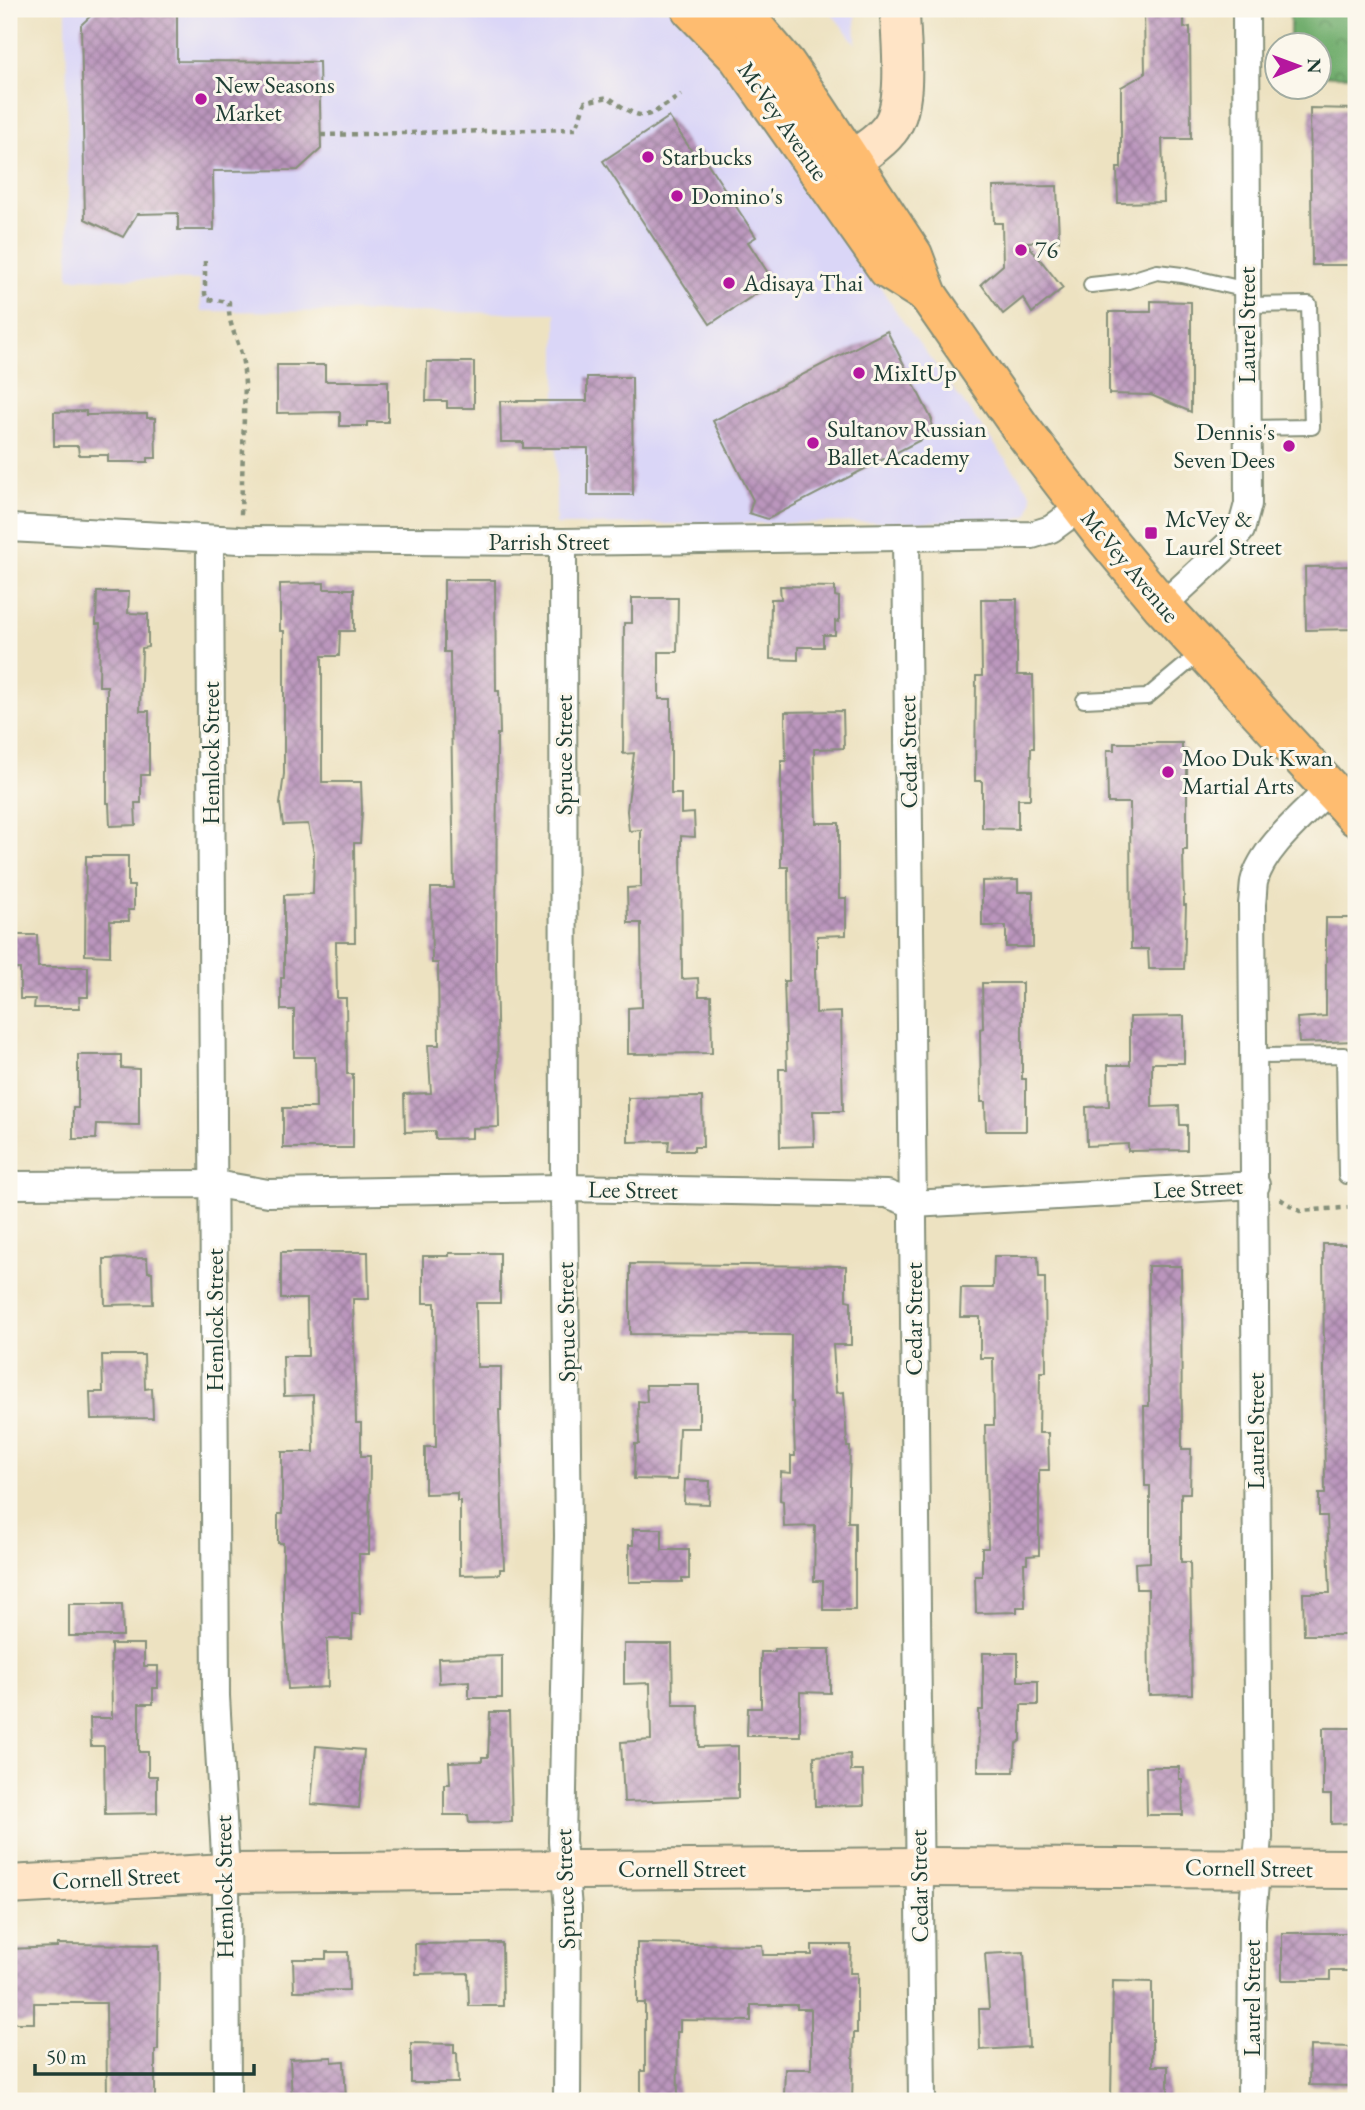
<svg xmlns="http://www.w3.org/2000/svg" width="1365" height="2110" viewBox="0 0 1365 2110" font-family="'EB Garamond',serif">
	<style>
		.built { fill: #dad6f7 }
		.forest { fill: url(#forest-crowns); stroke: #487651; stroke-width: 2 }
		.building { fill: url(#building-cross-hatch) }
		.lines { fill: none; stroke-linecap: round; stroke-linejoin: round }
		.lane-casing { stroke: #86907a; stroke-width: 18 }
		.street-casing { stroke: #86907a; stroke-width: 30 }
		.secondary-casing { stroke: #86907a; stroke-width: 42 }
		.primary-casing { stroke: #86907a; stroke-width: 42 }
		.path { stroke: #86907a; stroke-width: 4.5; stroke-dasharray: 5 5; stroke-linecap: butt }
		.lane { stroke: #fff; stroke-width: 14 }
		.street { stroke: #fff; stroke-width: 26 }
		.secondary { stroke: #ffe4c6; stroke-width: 38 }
		.primary { stroke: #febc70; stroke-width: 38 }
		.poi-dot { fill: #b5179e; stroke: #fbf7ec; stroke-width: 2.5 }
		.labels { text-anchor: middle; stroke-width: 6; stroke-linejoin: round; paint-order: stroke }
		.poi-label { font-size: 24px; fill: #1f3d34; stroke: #fbf7ec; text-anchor: start }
		.street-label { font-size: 24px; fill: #1f3d34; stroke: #fbf7ec }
	</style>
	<defs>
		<pattern id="forest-crowns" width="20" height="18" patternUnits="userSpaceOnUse" patternTransform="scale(1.75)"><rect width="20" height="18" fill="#72ae6e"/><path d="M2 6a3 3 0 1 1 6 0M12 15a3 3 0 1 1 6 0" fill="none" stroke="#5d8f5b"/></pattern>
		<pattern id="building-cross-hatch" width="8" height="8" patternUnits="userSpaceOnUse" patternTransform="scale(1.75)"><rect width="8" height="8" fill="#bb96bd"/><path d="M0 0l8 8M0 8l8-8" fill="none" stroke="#977c9a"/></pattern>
	</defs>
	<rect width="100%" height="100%" fill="#fbf7ec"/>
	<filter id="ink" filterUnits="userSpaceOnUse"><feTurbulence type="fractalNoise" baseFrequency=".0143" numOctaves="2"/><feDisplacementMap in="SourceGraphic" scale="14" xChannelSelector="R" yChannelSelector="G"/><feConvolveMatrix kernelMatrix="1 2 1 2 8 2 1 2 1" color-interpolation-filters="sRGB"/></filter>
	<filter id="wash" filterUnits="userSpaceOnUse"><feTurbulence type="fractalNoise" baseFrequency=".00686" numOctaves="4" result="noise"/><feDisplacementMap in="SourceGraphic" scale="28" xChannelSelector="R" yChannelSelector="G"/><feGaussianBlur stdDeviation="1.57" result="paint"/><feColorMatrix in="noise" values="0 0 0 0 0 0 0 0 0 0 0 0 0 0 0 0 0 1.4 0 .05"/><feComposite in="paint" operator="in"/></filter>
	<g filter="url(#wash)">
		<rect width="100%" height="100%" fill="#ede2c1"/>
		<g class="built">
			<polygon points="66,9 674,9 734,68 831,209 901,319 1031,493 1032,500 1028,515 1012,521 556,525 556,313 201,311 200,280 69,278"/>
			<polygon points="828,9 855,9 856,44"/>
		</g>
		<polygon class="forest" points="1290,9 1356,9 1356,76 1320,76 1320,46 1290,45"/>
		<g id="blocks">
			<g class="building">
				<polygon points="98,9 177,9 177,61 319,62 321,149 298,170 213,171 214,230 178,230 178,213 137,214 123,237 85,219 81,25"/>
				<polygon points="1144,9 1181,9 1181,12 1184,12 1184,28 1190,27 1191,139 1162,139 1164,202 1118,203 1117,168 1121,168 1121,87 1145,74"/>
				<polygon points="1310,108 1356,109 1353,265 1312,265"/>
				<polygon points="669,117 693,153 699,150 756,237 748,242 774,282 710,324 603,161"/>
				<polygon points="1057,186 1059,241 1026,242 1063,288 1032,313 1023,298 1003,314 981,284 1003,265 1002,223 994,223 993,187"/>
				<polygon points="1151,301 1191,302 1191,412 1151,395 1109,394 1109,312 1151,312"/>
				<polygon points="887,331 932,420 930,435 768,519 749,513 753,500 713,421"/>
				<polygon points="427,362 474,362 474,408 447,408 447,401 426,401"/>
				<polygon points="277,365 325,365 325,381 388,381 388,422 367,422 367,426 340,426 340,412 277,413"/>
				<polygon points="587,377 632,377 633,495 588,495 588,448 523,448 523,442 501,442 500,401 587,401"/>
				<polygon points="86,411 86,415 147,414 147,418 155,418 156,458 148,458 148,462 108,462 108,455 79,455 78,446 54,446 54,412"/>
				<polygon points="1356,566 1356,629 1306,630 1305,567"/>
				<polygon points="444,580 495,580 496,691 499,691 500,734 497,734 496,964 499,1127 472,1128 472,1138 435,1139 435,1131 405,1132 404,1094 431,1093 428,1045 439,1045 438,963 432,963 431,888 454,888 450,652 444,652"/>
				<polygon points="324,583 324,589 354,589 354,631 340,631 339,656 322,656 322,782 361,782 362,810 360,843 354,843 355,942 336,942 337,998 346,998 347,1074 353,1074 353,1148 283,1148 283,1108 316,1108 315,1057 294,1057 294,1010 281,1010 281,978 284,978 284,895 313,894 314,853 308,824 283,825 280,804 284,774 284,631 280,631 280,584"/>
				<polygon points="780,586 835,587 835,596 839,597 839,622 835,621 835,635 823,635 823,647 798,647 798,660 770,659 771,599 781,599"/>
				<polygon points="97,592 129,592 128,613 148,614 148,647 142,648 140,711 149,711 149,775 141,775 141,803 135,803 136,825 110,826 109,803 107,803 107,686 99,686 100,624 96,624"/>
				<polygon points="632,598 678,598 677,652 659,652 659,699 671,699 671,794 681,794 681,814 694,813 695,837 681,836 682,979 698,978 699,996 711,996 712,1053 628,1054 628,1008 642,1007 641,923 628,923 627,888 641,887 641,830 629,831 627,811 634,753 623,754 624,623 632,623"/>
				<polygon points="981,599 1017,599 1017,675 1033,675 1034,748 1031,748 1030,799 1018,799 1018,829 982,828 982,781 975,781 976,676 982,676"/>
				<polygon points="843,711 844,748 814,749 816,823 839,823 839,898 846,898 846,935 817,936 817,968 815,968 816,1013 841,1012 843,1111 813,1111 814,1146 780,1147 779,1069 787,1069 784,981 789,981 788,867 781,867 781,761 786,761 785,712"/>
				<polygon points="1114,743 1182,743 1182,750 1187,750 1187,850 1183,850 1184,905 1186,905 1184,969 1149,969 1148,949 1131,949 1130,803 1108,803 1107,750 1114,750"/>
				<polygon points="86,856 128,856 128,886 134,886 134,910 128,910 129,921 110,921 110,956 85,955"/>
				<polygon points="1018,880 1018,892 1033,892 1033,947 1006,947 1006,926 982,926 982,881"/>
				<polygon points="1326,918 1356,918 1356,1041 1299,1043 1297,1018 1326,1016"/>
				<polygon points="10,935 37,935 38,967 88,967 88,997 79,997 80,1008 34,1008 35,999 20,999 20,969 10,969"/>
				<polygon points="982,983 1022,983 1022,1079 1026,1079 1026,1131 986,1131 985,1102 981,1102 980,1029 983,1028"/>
				<polygon points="1184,1016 1184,1063 1152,1063 1152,1107 1179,1106 1180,1125 1187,1125 1187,1150 1128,1151 1128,1144 1087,1146 1086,1107 1109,1106 1108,1065 1130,1065 1130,1017"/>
				<polygon points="78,1055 121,1055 121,1068 139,1069 139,1125 97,1124 96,1139 73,1139 73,1108 78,1108"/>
				<polygon points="702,1097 703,1147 694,1147 694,1151 668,1151 669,1141 628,1142 628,1098"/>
				<polygon points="1323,1244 1356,1244 1356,1615 1353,1615 1353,1627 1348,1627 1348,1635 1304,1635 1303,1593 1330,1593 1327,1516 1319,1516 1319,1494 1325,1494"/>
				<polygon points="281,1252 368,1252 369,1299 353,1299 356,1423 361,1423 361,1456 370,1456 369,1554 359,1554 360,1614 352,1614 352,1639 327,1639 328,1687 288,1689 283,1614 283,1543 278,1543 278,1514 282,1514 282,1452 314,1452 313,1395 284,1396 283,1356 308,1356 307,1299 281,1299"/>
				<polygon points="449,1253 500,1253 500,1303 476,1303 477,1367 501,1367 501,1410 499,1410 504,1569 500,1569 500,1574 460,1575 460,1501 457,1501 457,1493 425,1494 425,1447 436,1447 435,1303 423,1303 423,1256 449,1256"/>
				<polygon points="994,1256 1038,1256 1039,1278 1045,1278 1046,1372 1040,1372 1039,1433 1048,1433 1049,1470 1039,1470 1039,1555 1027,1556 1027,1563 1024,1563 1025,1607 1017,1607 1017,1612 976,1613 975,1576 982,1576 982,1548 988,1548 985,1425 994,1425 993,1358 980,1358 980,1317 960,1317 961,1288 993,1288"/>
				<polygon points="147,1258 148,1272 152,1272 153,1304 105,1305 104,1259"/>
				<polygon points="630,1264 846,1266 846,1300 851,1301 851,1345 833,1345 836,1393 844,1392 847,1447 850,1447 848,1522 855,1522 855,1610 823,1610 823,1581 814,1581 815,1526 784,1527 783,1501 780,1500 781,1472 791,1473 791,1456 795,1456 793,1402 791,1402 791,1335 630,1334"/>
				<polygon points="1148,1266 1181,1266 1182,1449 1191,1449 1190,1493 1181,1493 1181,1562 1190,1562 1192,1694 1149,1695 1148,1589 1136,1589 1135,1563 1150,1562 1150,1486 1145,1486 1144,1406 1149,1406"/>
				<polygon points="102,1355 144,1355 145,1389 152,1388 153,1418 91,1419 90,1392 103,1392"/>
				<polygon points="646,1385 699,1385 699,1428 679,1428 677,1480 634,1479 635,1444 639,1444 638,1401 647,1402"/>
				<polygon points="685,1480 710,1481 709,1504 684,1503"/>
				<polygon points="633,1529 662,1529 662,1550 689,1550 689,1579 682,1579 682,1582 629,1582 629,1545 633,1545"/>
				<polygon points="69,1604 122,1604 123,1636 69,1636"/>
				<polygon points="111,1644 144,1644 144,1666 158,1666 158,1688 153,1688 153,1704 139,1704 139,1752 148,1752 148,1776 157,1776 157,1813 105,1814 104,1746 91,1746 90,1718 112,1718"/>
				<polygon points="624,1644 672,1644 673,1705 698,1705 699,1747 738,1746 738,1798 624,1802 621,1742 651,1740 650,1683 624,1684"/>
				<polygon points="775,1649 830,1649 830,1693 800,1692 800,1736 747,1736 748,1708 761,1708 761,1652 775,1652"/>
				<polygon points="983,1653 1018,1653 1018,1681 1038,1681 1038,1705 1021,1705 1021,1740 1016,1744 1014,1772 978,1772 979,1710 983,1710"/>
				<polygon points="502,1656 502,1698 469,1698 469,1681 439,1683 438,1658"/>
				<polygon points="490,1712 509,1712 512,1822 469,1823 468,1815 444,1815 444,1784 450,1784 449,1762 482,1761 482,1757 488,1757"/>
				<polygon points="1323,1728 1356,1728 1356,1823 1331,1824 1331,1795 1323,1795"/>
				<polygon points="316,1746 364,1750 359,1808 311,1804"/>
				<polygon points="850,1754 851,1771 863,1771 864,1805 815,1806 814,1756"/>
				<polygon points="1146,1767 1179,1767 1179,1779 1182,1779 1183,1815 1147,1815"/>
				<polygon points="1282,1933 1356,1933 1356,1971 1330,1971 1330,1980 1282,1980"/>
				<polygon points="502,1943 503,2006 469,2006 468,1973 416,1974 415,1944"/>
				<polygon points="637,1943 762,1945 763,1955 812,1955 812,1945 851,1945 850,1973 857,1973 857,2033 854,2033 852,2101 799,2101 799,2097 784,2097 785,2069 811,2069 811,2009 797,2009 797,2005 751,2005 751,2021 680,2020 680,2032 677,2032 678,2101 641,2101 641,2071 645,2071 645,2003 637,2003"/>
				<polygon points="57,1944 159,1945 158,2050 155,2050 155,2101 107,2101 106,2003 34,2003 34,2023 9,2023 9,1949 57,1947"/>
				<polygon points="326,1952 348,1952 349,1990 294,1991 293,1959 326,1959"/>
				<polygon points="1024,1952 1029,2047 980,2050 979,2009 989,2009 985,1954"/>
				<polygon points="1113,1981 1152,1982 1152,2066 1168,2066 1168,2101 1111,2101"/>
				<polygon points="411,2043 454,2044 454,2053 457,2053 458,2083 411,2083"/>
				<polygon points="1310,2046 1356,2047 1356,2086 1309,2085"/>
				<polygon points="332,2057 332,2062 344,2061 346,2101 292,2101 290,2059"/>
			</g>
		</g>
	</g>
	<g filter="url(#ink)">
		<use href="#blocks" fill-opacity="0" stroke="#86907a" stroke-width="2"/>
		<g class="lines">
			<g class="lane-casing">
				<g id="lane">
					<polyline points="1091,285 1128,281 1157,272 1182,275 1247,290"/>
					<polyline points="1247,305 1309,304 1312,427 1248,428"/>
					<polyline points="1084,700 1147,697 1202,651"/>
					<polyline points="1255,1056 1344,1055 1346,1176"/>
				</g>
			</g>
			<g class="street-casing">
				<g id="street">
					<polyline points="9,528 240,540 563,542 1032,535 1051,529 1081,507"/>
					<polyline points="906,537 922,2101"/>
					<polyline points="210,539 216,1696 226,1873 227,2101"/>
					<polyline points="563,542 564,1188 568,1536 562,1841 568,1908 567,2101"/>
					<polyline points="1162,606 1229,544 1241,530 1248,504 1246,9"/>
					<polyline points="9,1185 215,1184 268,1193 564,1188 887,1194 913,1204 1256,1185"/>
					<path d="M1251,2101L1252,1918L1259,1837L1252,904C1253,897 1253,889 1254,882C1262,848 1306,813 1330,788"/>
				</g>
			</g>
			<g class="secondary-casing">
				<g id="secondary">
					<path d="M823,177C844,163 873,150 889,130C910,105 900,41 900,9"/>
					<polyline points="9,1885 226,1873 919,1867 1356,1869"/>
				</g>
			</g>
			<g class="primary-casing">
				<g id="primary">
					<polyline points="691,9 738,57 888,270 928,295"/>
					<polyline points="739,9 786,64 817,109 913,255 928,295 1020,427 1099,530 1162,606 1356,817"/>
				</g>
			</g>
			<g class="path">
				<path d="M321,135L576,129L585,102L608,97C645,124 644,119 681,95"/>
				<path d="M205,261V294L207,299L229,302C228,327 236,333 241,354C244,364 244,374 245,383L241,515"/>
				<polyline points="1280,1199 1300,1211 1356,1207"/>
			</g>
			<use href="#lane" class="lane"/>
			<use href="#street" class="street"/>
			<use href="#secondary" class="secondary"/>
			<use href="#primary" class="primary"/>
		</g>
	</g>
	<g class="poi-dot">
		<circle cx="201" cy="99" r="7"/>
		<circle cx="648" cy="157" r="7"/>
		<circle cx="677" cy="196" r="7"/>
		<circle cx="1021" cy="250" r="7"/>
		<circle cx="729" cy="283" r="7"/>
		<circle cx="859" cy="373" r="7"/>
		<circle cx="813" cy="443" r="7"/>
		<circle cx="1289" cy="446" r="7"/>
		<rect x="1144" y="526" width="14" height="14" rx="3.5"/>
		<circle cx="1168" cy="772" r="7"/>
	</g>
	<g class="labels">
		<g class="poi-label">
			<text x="215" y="93">New Seasons<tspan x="215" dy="28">Market</tspan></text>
			<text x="662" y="165">Starbucks</text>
			<text x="691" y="204">Domino's</text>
			<text x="1035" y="258">76</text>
			<text x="743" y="291">Adisaya Thai</text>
			<text x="873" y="381">MixItUp</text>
			<text x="827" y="437">Sultanov Russian<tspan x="827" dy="28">Ballet Academy</tspan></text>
			<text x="1275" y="440" text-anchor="end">Dennis's<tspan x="1275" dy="28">Seven Dees</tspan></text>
			<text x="1165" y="527">McVey &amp;<tspan x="1165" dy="28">Laurel Street</tspan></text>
			<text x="1182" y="766">Moo Duk Kwan<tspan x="1182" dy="28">Martial Arts</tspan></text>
		</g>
		<g class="street-label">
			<text transform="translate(783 121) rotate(55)" y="8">McVey Avenue</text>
			<text transform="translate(1247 325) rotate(-90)" y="8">Laurel Street</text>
			<text x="549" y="550">Parrish Street</text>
			<text transform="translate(1130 566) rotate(50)" y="8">McVey Avenue</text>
			<text transform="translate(908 752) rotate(-91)" y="8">Cedar Street</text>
			<text transform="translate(211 753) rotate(-90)" y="8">Hemlock Street</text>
			<text transform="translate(564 755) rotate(-90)" y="8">Spruce Street</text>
			<text transform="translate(1198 1188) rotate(-3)" y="8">Lee Street</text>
			<text transform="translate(633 1190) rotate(1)" y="8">Lee Street</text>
			<text transform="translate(914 1319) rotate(-90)" y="8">Cedar Street</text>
			<text transform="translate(215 1320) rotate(-90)" y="8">Hemlock Street</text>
			<text transform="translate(566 1322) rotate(-91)" y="8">Spruce Street</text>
			<text transform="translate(1256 1431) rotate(-90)" y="8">Laurel Street</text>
			<text transform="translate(1249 1868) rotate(1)" y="8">Cornell Street</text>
			<text x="682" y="1877">Cornell Street</text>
			<text transform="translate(116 1878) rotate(-3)" y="8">Cornell Street</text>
			<text transform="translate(919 1886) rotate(-91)" y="8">Cedar Street</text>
			<text transform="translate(224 1887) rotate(-91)" y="8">Hemlock Street</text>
			<text transform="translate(565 1889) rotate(-92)" y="8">Spruce Street</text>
			<text transform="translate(1252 1998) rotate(-90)" y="8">Laurel Street</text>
		</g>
	</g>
	<rect width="1365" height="2110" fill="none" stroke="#fbf7ec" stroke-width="35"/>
	<g transform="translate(1298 66) rotate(89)"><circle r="33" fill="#fbf7ec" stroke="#a3ada2" stroke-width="2"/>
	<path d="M0-5L12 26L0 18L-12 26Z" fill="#b5179e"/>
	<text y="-10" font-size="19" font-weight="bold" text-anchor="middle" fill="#1f3d34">N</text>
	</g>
	<path d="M35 2064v10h219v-10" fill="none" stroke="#1f3d34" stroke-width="3.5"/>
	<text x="46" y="2064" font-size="21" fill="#1f3d34" stroke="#fbf7ec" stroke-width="5" paint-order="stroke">50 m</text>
</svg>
